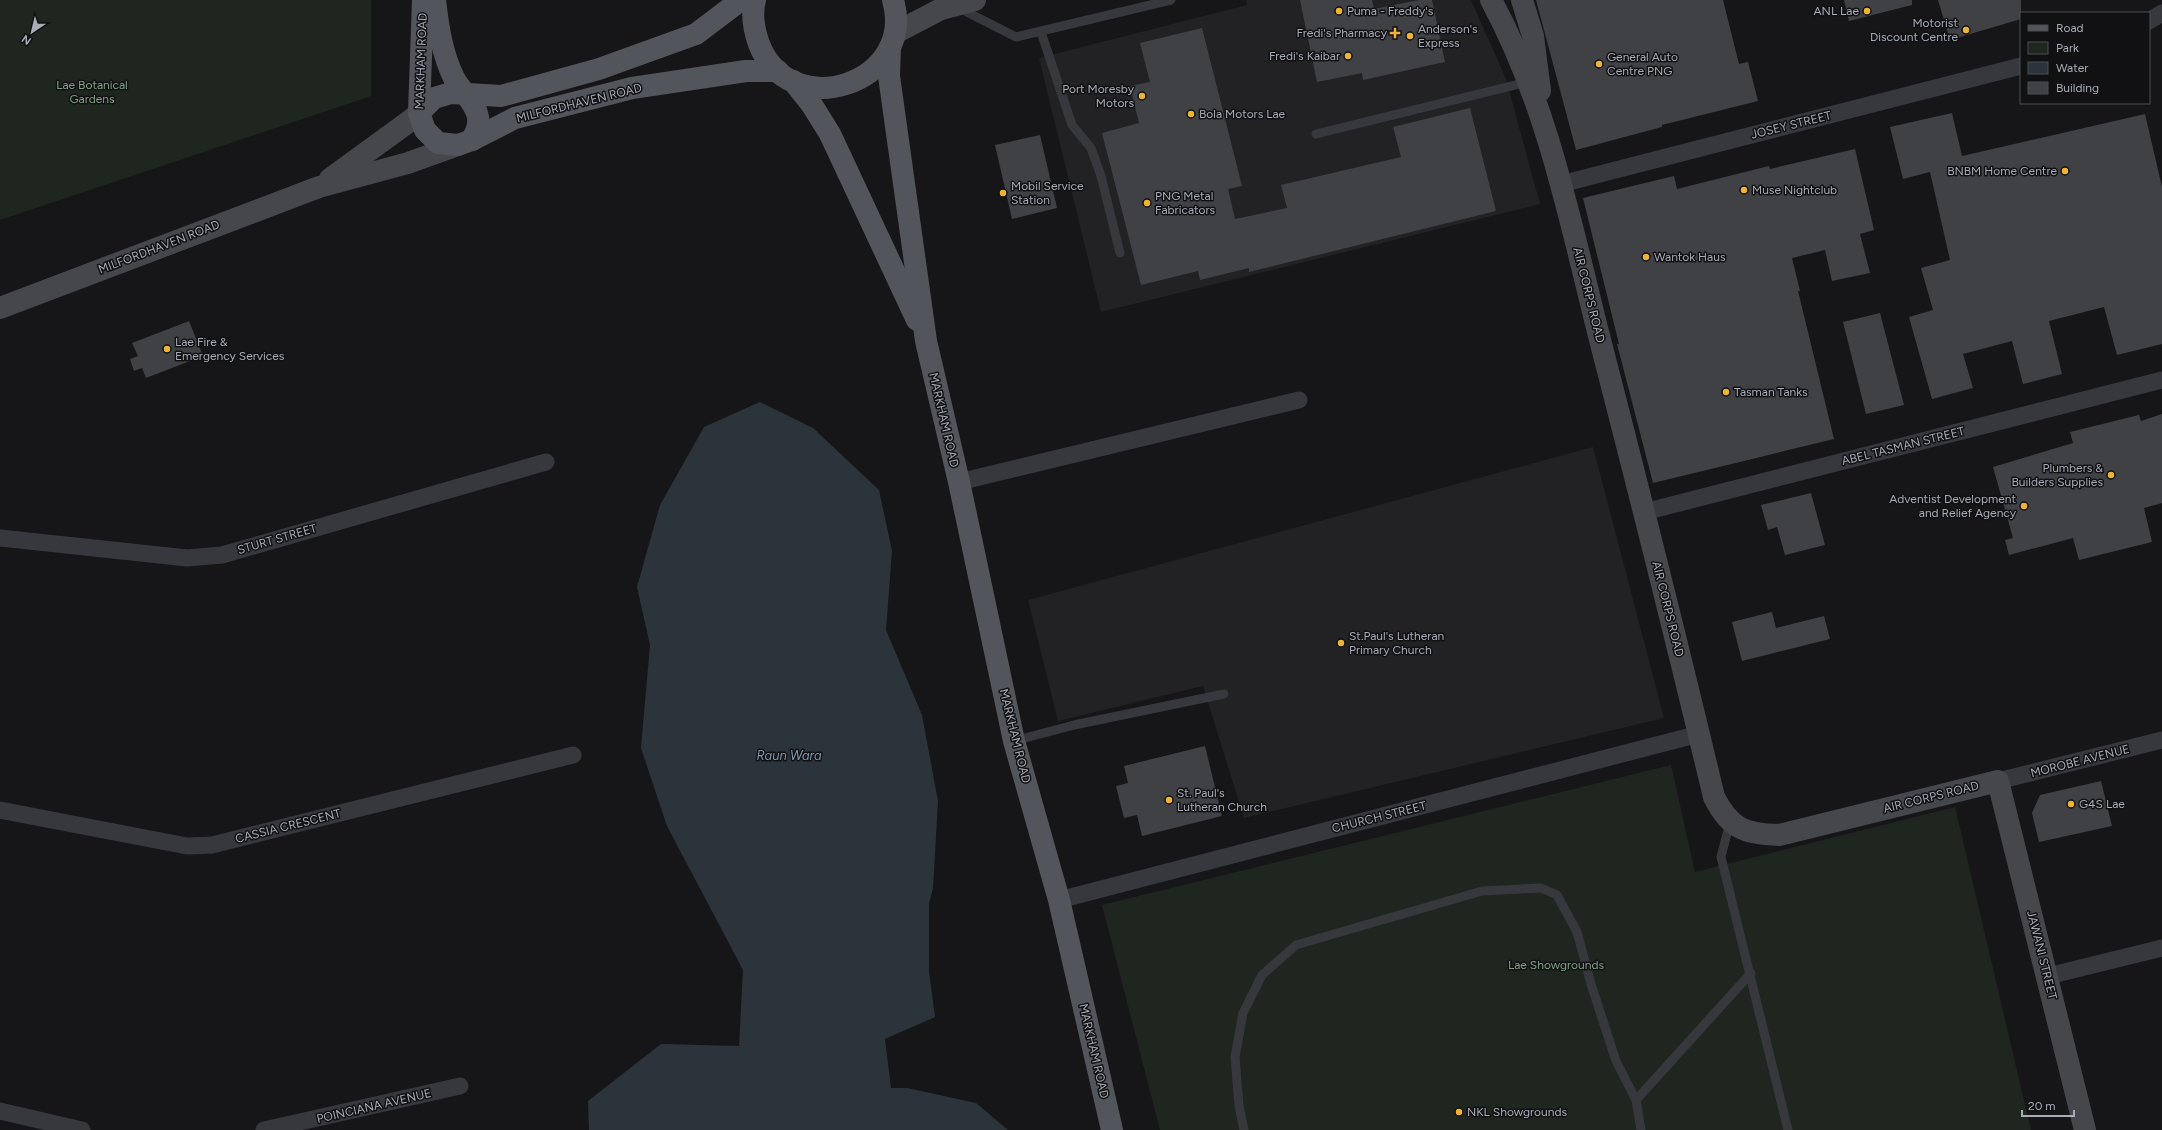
<svg xmlns="http://www.w3.org/2000/svg" width="2162" height="1130" viewBox="0 0 2162 1130" font-family="Figtree,sans-serif">
	<style>
		.built { fill: #222225 }
		.green { fill: #1e261f }
		.water { fill: #2c343b }
		.building { fill: #404145 }
		.lines { fill: none; stroke-linecap: round; stroke-linejoin: round }
		.lane { stroke: #37383d; stroke-width: 9 }
		.street { stroke: #37383d; stroke-width: 17 }
		.secondary { stroke: #45474d; stroke-width: 22 }
		.primary { stroke: #53555c; stroke-width: 22 }
		.poi-dot { fill: #efb436; stroke: #111113; stroke-width: 1.5 }
		.labels { text-anchor: middle; stroke-width: 3; stroke-linejoin: round; paint-order: stroke }
		.poi-label { font-size: 12px; fill: #a8acb7; stroke: #111113; text-anchor: start }
		.street-label { font-size: 12px; fill: #a8acb7; stroke: #111113 }
		.park-label { font-size: 12px; fill: #7fa282; stroke: #111113 }
		.water-label { font-size: 13px; font-style: italic; fill: #7f99b2; stroke: #111113 }
	</style>
	<rect width="100%" height="100%" fill="#161618"/>
	<g class="built">
		<polygon points="1246,0 1471,0 1506,79 1540,204 1101,312 1039,58 1247,5"/>
		<polygon points="1593,447 1664,718 1244,818 1203,686 1058,721 1028,600"/>
	</g>
	<g class="green">
		<polygon points="0,0 371,0 371,96 0,220"/>
		<polygon points="1671,765 1695,872 1955,807 2031,1130 1160,1130 1102,905"/>
	</g>
	<polygon class="water" points="760,402 813,428 879,490 892,551 886,630 922,715 938,801 933,888 929,904 929,972 935,1017 885,1039 891,1088 907,1088 976,1103 1008,1130 589,1130 588,1101 661,1044 739,1046 743,970 667,826 641,748 650,645 637,587 660,505 704,427"/>
	<g class="building">
		<polygon points="1300,0 1372,0 1374,9 1419,0 1432,0 1445,62 1363,80 1362,73 1317,82"/>
		<polygon points="1536,0 1723,0 1739,64 1748,62 1758,101 1662,125 1662,127 1576,150"/>
		<polygon points="1844,0 1912,0 1912,5 1849,21"/>
		<polygon points="1938,0 2021,0 2021,19 1950,40"/>
		<polygon points="1202,28 1242,186 1228,189 1235,219 1287,208 1281,185 1401,157 1393,127 1470,108 1496,211 1249,272 1249,268 1200,280 1198,271 1141,285 1102,133 1139,123 1130,86 1150,82 1140,43"/>
		<polygon points="1952,113 1962,156 2145,114 2162,187 2162,344 2117,355 2104,307 2049,321 2062,374 2023,384 2012,341 1963,354 1973,388 1932,399 1909,317 1933,310 1921,268 1950,260 1930,172 1903,179 1890,127"/>
		<polygon points="1040,135 1057,208 1012,219 995,145"/>
		<polygon points="1855,149 1874,230 1860,234 1870,273 1832,281 1825,250 1792,258 1800,291 1798,291 1834,439 1653,483 1617,344 1619,344 1583,198 1674,176 1677,189 1769,166 1770,169"/>
		<polygon points="1880,313 1904,405 1866,414 1843,322"/>
		<polygon points="189,321 203,356 146,378 142,368 134,371 130,359 138,356 132,343"/>
		<polygon points="2162,414 2162,503 2144,508 2152,542 2079,560 2073,538 2009,555 2005,540 2013,538 1993,467 2073,443 2070,432 2139,415 2141,421"/>
		<polygon points="1811,493 1825,545 1785,555 1777,527 1768,530 1761,505"/>
		<polygon points="1772,612 1776,628 1824,616 1830,639 1742,661 1732,622"/>
		<polygon points="1205,746 1222,816 1142,836 1137,815 1124,818 1116,786 1128,783 1124,766"/>
		<polygon points="2101,781 2112,826 2039,842 2032,813 2040,795"/>
	</g>
	<g class="lines">
		<g class="lane">
			<polyline points="957,7 1016,37 1171,0"/>
			<polyline points="1041,32 1072,125 1091,148 1101,176 1120,253"/>
			<polyline points="1316,134 1528,82"/>
			<polyline points="1014,741 1074,725 1224,694"/>
			<polyline points="1730,822 1721,857 1788,1130"/>
			<polyline points="1244,1130 1239,1106 1235,1057 1243,1013 1262,975 1296,945 1482,891 1541,888 1557,895 1577,932 1591,984 1616,1061 1636,1100"/>
			<polyline points="1641,1130 1636,1100 1751,973"/>
		</g>
		<g class="street">
			<polyline points="2149,21 2162,13"/>
			<polyline points="1561,184 2021,66"/>
			<polyline points="959,482 1299,400"/>
			<polyline points="1644,512 2162,380"/>
			<polyline points="0,538 187,558 222,555 546,462"/>
			<polyline points="1998,781 2162,740"/>
			<polyline points="0,810 187,846 212,845 573,755"/>
			<polyline points="1059,900 1699,734"/>
			<polyline points="2048,976 2162,948"/>
			<polyline points="0,1111 82,1130"/>
			<polyline points="264,1130 460,1086"/>
		</g>
		<g class="secondary">
			<path d="M1491,0C1547,103 1570,220 1598,332C1638,487 1677,642 1714,797C1730,829 1745,834 1779,835L1998,781L2085,1130"/>
			<polyline points="1522,0 1533,36 1540,91"/>
			<polyline points="895,33 941,9 975,0"/>
			<polyline points="330,179 411,120 419,113"/>
			<polyline points="0,308 319,187 408,163 458,145"/>
		</g>
		<g class="primary">
			<polyline points="423,0 419,113 425,130 438,143 458,145 472,140 515,118 632,88 746,71 778,71"/>
			<path d="M435,0C438,26 442,54 454,78C461,92 475,101 478,117C479,126 476,132 472,140"/>
			<path d="M755,0C751,15 754,30 759,44C790,125 917,84 893,0"/>
			<polyline points="890,47 889,76 926,341 959,482 1014,741 1059,900 1112,1130"/>
			<polyline points="793,81 812,105 830,134 917,320"/>
			<polyline points="419,113 434,98 451,93 501,96 599,69 696,34 741,0"/>
		</g>
	</g>
	<g class="poi-dot">
		<circle cx="1339" cy="11" r="4"/>
		<circle cx="1867" cy="11" r="4"/>
		<circle cx="1966" cy="30" r="4"/>
		<path d="M1393 27h4v4h4v4h-4v4h-4v-4h-4v-4h4z"/>
		<circle cx="1410" cy="36" r="4"/>
		<circle cx="1348" cy="56" r="4"/>
		<circle cx="1599" cy="64" r="4"/>
		<circle cx="1142" cy="96" r="4"/>
		<circle cx="1191" cy="114" r="4"/>
		<circle cx="2065" cy="171" r="4"/>
		<circle cx="1744" cy="190" r="4"/>
		<circle cx="1003" cy="193" r="4"/>
		<circle cx="1147" cy="203" r="4"/>
		<circle cx="1646" cy="257" r="4"/>
		<circle cx="167" cy="349" r="4"/>
		<circle cx="1726" cy="392" r="4"/>
		<circle cx="2111" cy="475" r="4"/>
		<circle cx="2024" cy="506" r="4"/>
		<circle cx="1341" cy="643" r="4"/>
		<circle cx="1169" cy="800" r="4"/>
		<circle cx="2071" cy="804" r="4"/>
		<circle cx="1459" cy="1112" r="4"/>
	</g>
	<g class="labels">
		<g class="poi-label">
			<text x="1347" y="15">Puma - Freddy's</text>
			<text x="1859" y="15" text-anchor="end">ANL Lae</text>
			<text x="1958" y="27" text-anchor="end">Motorist<tspan x="1958" dy="14">Discount Centre</tspan></text>
			<text x="1418" y="33">Anderson's<tspan x="1418" dy="14">Express</tspan></text>
			<text x="1387" y="37" text-anchor="end">Fredi's Pharmacy</text>
			<text x="1340" y="60" text-anchor="end">Fredi's Kaibar</text>
			<text x="1607" y="61">General Auto<tspan x="1607" dy="14">Centre PNG</tspan></text>
			<text x="1134" y="93" text-anchor="end">Port Moresby<tspan x="1134" dy="14">Motors</tspan></text>
			<text x="1199" y="118">Bola Motors Lae</text>
			<text x="2057" y="175" text-anchor="end">BNBM Home Centre</text>
			<text x="1011" y="190">Mobil Service<tspan x="1011" dy="14">Station</tspan></text>
			<text x="1752" y="194">Muse Nightclub</text>
			<text x="1155" y="200">PNG Metal<tspan x="1155" dy="14">Fabricators</tspan></text>
			<text x="1654" y="261">Wantok Haus</text>
			<text x="175" y="346">Lae Fire &amp;<tspan x="175" dy="14">Emergency Services</tspan></text>
			<text x="1734" y="396">Tasman Tanks</text>
			<text x="2103" y="472" text-anchor="end">Plumbers &amp;<tspan x="2103" dy="14">Builders Supplies</tspan></text>
			<text x="2016" y="503" text-anchor="end">Adventist Development<tspan x="2016" dy="14">and Relief Agency</tspan></text>
			<text x="1349" y="640">St.Paul's Lutheran<tspan x="1349" dy="14">Primary Church</tspan></text>
			<text x="1177" y="797">St. Paul's<tspan x="1177" dy="14">Lutheran Church</tspan></text>
			<text x="2079" y="808">G4S Lae</text>
			<text x="1467" y="1116">NKL Showgrounds</text>
		</g>
		<g class="street-label">
			<text transform="translate(421 61) rotate(-88)" y="4">MARKHAM ROAD</text>
			<text transform="translate(579 103) rotate(-14)" y="4">MILFORDHAVEN ROAD</text>
			<text transform="translate(1791 125) rotate(-14)" y="4">JOSEY STREET</text>
			<text transform="translate(159 247) rotate(-21)" y="4">MILFORDHAVEN ROAD</text>
			<text transform="translate(1589 295) rotate(76)" y="4">AIR CORPS ROAD</text>
			<text transform="translate(944 420) rotate(77)" y="4">MARKHAM ROAD</text>
			<text transform="translate(1903 446) rotate(-14)" y="4">ABEL TASMAN STREET</text>
			<text transform="translate(277 539) rotate(-16)" y="4">STURT STREET</text>
			<text transform="translate(1668 609) rotate(76)" y="4">AIR CORPS ROAD</text>
			<text transform="translate(1015 736) rotate(76)" y="4">MARKHAM ROAD</text>
			<text transform="translate(2080 761) rotate(-14)" y="4">MOROBE AVENUE</text>
			<text transform="translate(1931 797) rotate(-14)" y="4">AIR CORPS ROAD</text>
			<text transform="translate(1379 817) rotate(-14)" y="4">CHURCH STREET</text>
			<text transform="translate(288 826) rotate(-14)" y="4">CASSIA CRESCENT</text>
			<text transform="translate(2042 955) rotate(76)" y="4">JAWANI STREET</text>
			<text transform="translate(1094 1051) rotate(77)" y="4">MARKHAM ROAD</text>
			<text transform="translate(374 1106) rotate(-13)" y="4">POINCIANA AVENUE</text>
		</g>
		<g class="park-label">
			<text x="92" y="89">Lae Botanical<tspan x="92" dy="14">Gardens</tspan></text>
			<text x="1556" y="969">Lae Showgrounds</text>
		</g>
		<g class="water-label">
			<text x="789" y="760">Raun Wara</text>
		</g>
	</g>
	<rect x="2020" y="12" width="130" height="92" fill="#111113" stroke="#4d4f55"/>
	<rect x="2028" y="25" width="20" height="6" fill="#53555c" stroke="#4d4f55"/>
	<text x="2056" y="32" font-size="12" fill="#a8acb7">Road</text>
	<rect x="2028" y="42" width="20" height="12" fill="#1e261f" stroke="#4d4f55"/>
	<text x="2056" y="52" font-size="12" fill="#a8acb7">Park</text>
	<rect x="2028" y="62" width="20" height="12" fill="#2c343b" stroke="#4d4f55"/>
	<text x="2056" y="72" font-size="12" fill="#a8acb7">Water</text>
	<rect x="2028" y="82" width="20" height="12" fill="#404145" stroke="#4d4f55"/>
	<text x="2056" y="92" font-size="12" fill="#a8acb7">Building</text>
	<g transform="translate(32 32) rotate(215)" stroke="#111113" stroke-width="3" paint-order="stroke">
	<path d="M0-3L7 15L0 10L-7 15Z" fill="#a8acb7"/>
	<text y="-6" font-size="11" font-weight="bold" text-anchor="middle" fill="#a8acb7">N</text>
	</g>
	<path d="M2022 1110v6h52v-6" fill="none" stroke="#a8acb7" stroke-width="2"/>
	<text x="2028" y="1110" font-size="12" fill="#a8acb7" stroke="#111113" stroke-width="3" paint-order="stroke">20 m</text>
</svg>
